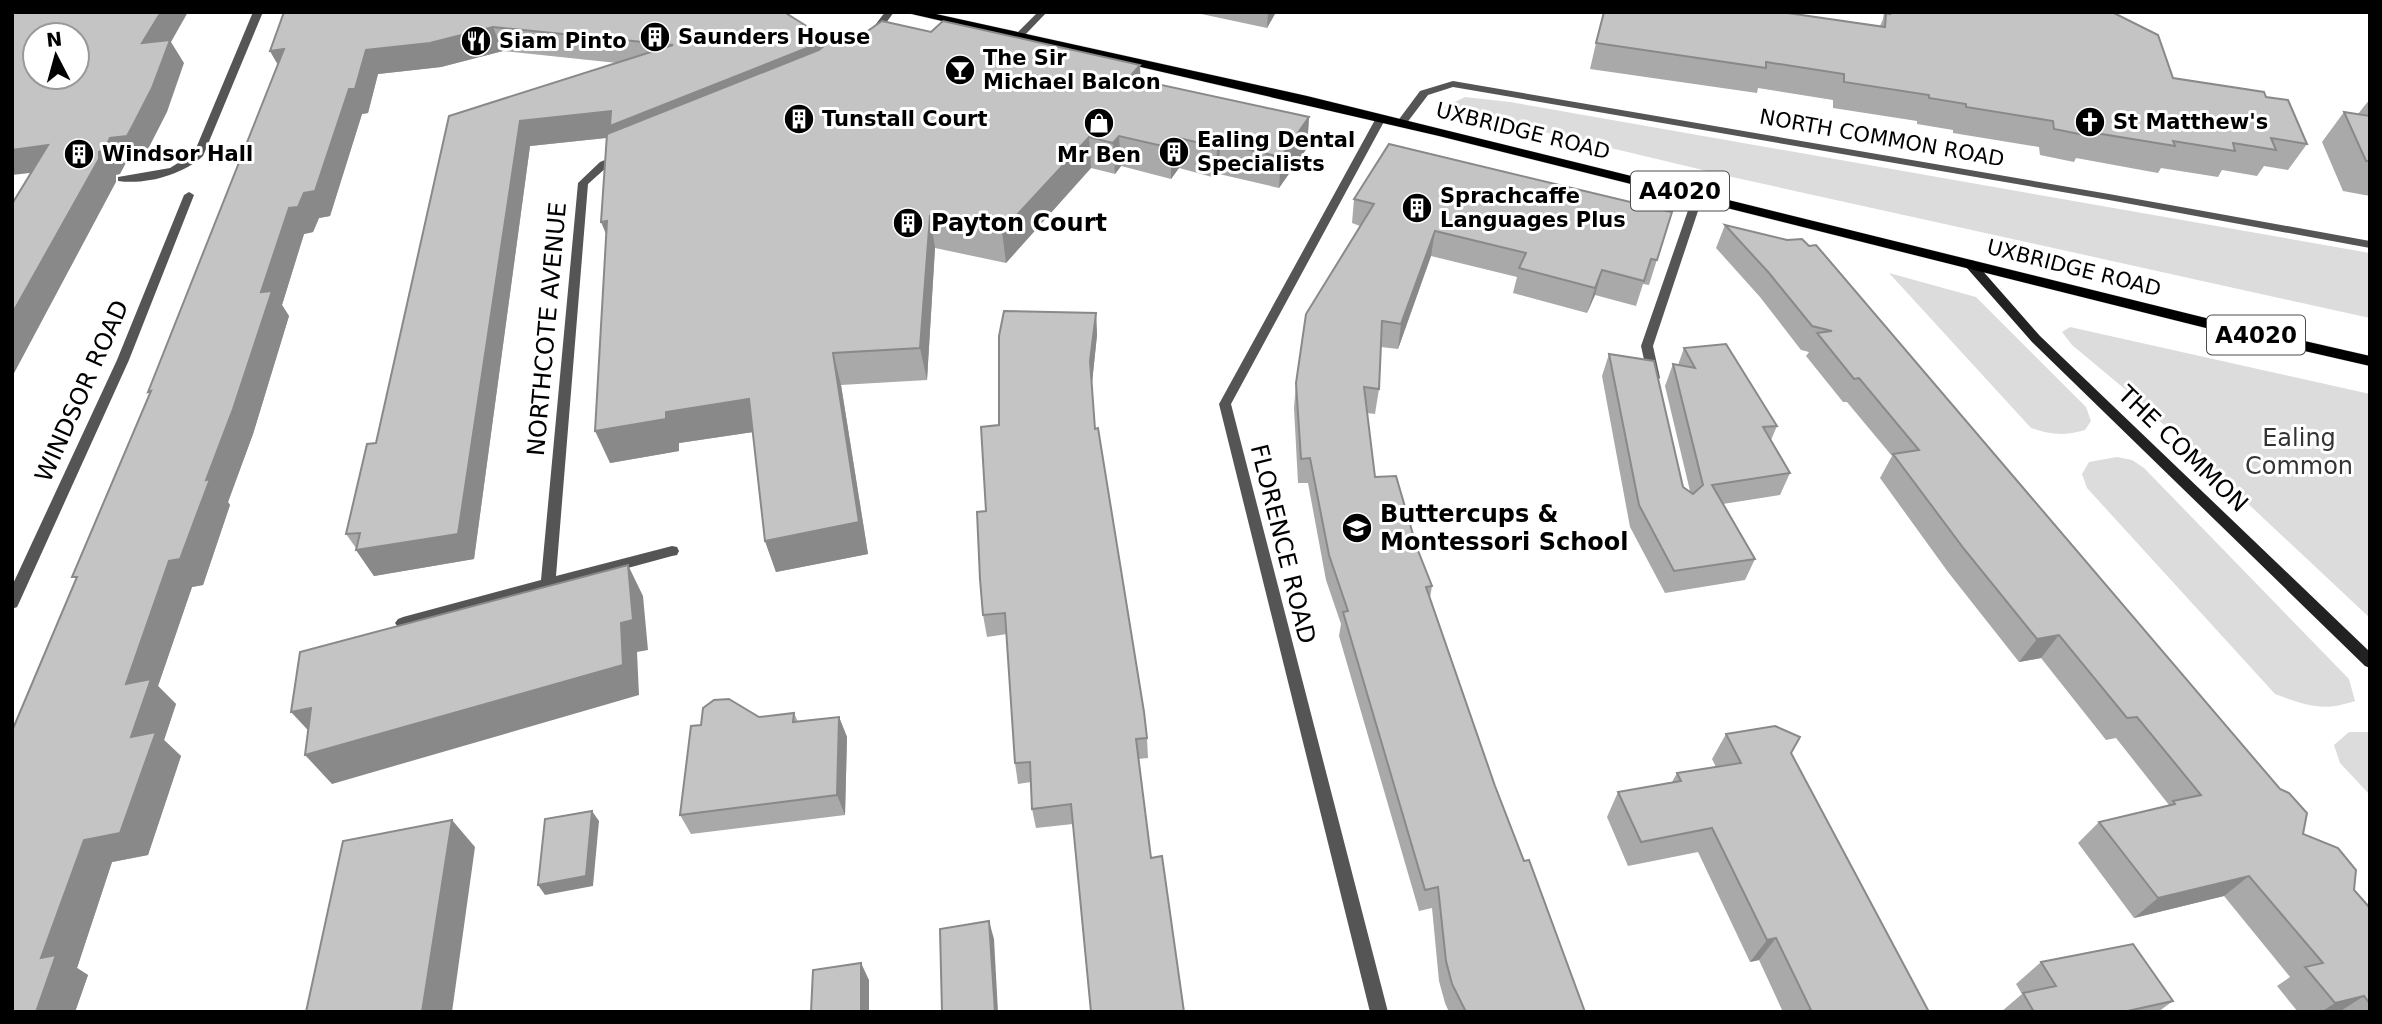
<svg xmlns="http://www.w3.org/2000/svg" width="2382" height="1024" viewBox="0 0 2382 1024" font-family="'DejaVu Sans',sans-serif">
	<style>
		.green { fill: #dcdcdc }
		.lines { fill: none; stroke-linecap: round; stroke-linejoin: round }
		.primary-casing { stroke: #dbdbdb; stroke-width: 1 }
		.street { fill: #555; fill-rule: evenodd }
		.secondary { fill: #222; fill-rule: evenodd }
		.primary { fill: #000; fill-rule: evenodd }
		.wall { fill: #a9a9a9 }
		.shaded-wall { fill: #898989 }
		.building { fill: #c4c4c4; stroke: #898989; stroke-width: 2; fill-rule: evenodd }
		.labels { text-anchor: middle; stroke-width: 6; stroke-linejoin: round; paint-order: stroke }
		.far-poi-label { font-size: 21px; font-weight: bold; fill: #000; stroke: #fff; text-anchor: start }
		.far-street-label { font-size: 21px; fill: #000; stroke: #fff }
		.shield { fill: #fff; stroke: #4c4c4c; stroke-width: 2 }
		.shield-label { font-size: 23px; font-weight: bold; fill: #000 }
		.poi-label { font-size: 24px; font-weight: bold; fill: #000; stroke: #fff; text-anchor: start }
		.street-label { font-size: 24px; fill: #000; stroke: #fff }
		.park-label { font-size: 24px; fill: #333; stroke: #fff }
	</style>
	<rect width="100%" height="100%" fill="#fff"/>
	<g class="green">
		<polygon points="1465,97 1510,102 2370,253 2370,318 1732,177 1443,108"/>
		<path d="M1889,273L1976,297L2086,407L2091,421L2085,430C2064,436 2052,435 2031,428Z"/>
		<polygon points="2070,327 2370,394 2370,618 2132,395 2072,345 2062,332"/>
		<path d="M2117,457L2132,460L2144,468L2349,679L2355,701C2322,712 2307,706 2275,694L2087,488L2082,474L2089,462Z"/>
		<polygon points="2349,732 2370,732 2370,795 2340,763 2334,745"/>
	</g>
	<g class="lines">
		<g class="primary-casing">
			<polygon id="primary" points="903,12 927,12 1307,96 2218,321 2370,356 2370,366 2218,331 1439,136"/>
		</g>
		<g class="street">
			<path d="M253,12H263L203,156C182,175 146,185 118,181V177L170,168L194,153Z"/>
			<polygon points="885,12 894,12 875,38 869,38 867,36"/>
			<polygon points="1038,12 1047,12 1023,37 1017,37 1017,33"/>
			<polygon points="1453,81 2109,194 2370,241 2370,248 2109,200 1453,87 1428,95 1406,124 1398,124 1397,122 1420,91"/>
			<polygon points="1381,115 1386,118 1231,404 1388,1012 1370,1012 1219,404 1376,118"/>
			<polygon points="622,153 627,156 626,158 608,166 588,184 556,576 672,546 677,547 679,551 677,555 672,556 403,629 398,627 395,623 398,619 403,617 541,580 578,183 600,162"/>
			<polygon points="189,192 194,195 129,360 19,603 17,607 12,609 12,586 117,360 184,195"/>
			<polygon points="1698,193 1703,196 1653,346 1660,378 1654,382 1648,378 1641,346 1693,196"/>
		</g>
		<polygon class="secondary" points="1970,260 1974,261 2040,336 2370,652 2370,668 2365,666 2032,342 1966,267 1966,261"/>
		<use href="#primary" class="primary"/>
	</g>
	<g class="wall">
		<polygon points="284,12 824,37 826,44 846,46 931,32 1140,65 1140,80 1309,117 1307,148 1279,188 1219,174 1216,178 1179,168 1171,179 1121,166 1115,174 1091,168 1006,263 935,248 927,380 841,385 868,554 776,572 765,541 753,432 679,443 679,451 610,463 606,233 607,138 530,146 474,559 374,576 356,550 356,548 346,534 376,443 449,116 617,63 503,51 441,67 378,74 368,113 362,114 330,216 319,218 313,232 304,234 282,305 289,316 253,434 228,502 230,505 203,585 192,587 158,686 176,704 164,740 181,756 148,855 112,862 77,968 88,975 75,1012 12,1012 75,581 150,394 278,65 270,51"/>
		<polygon points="1192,12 1276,12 1267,28"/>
		<polygon points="1884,12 2112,12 2173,78 2266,97 2307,144 2288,170 2264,166 2257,176 2222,170 2218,177 2161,168 2158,173 2076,158 2074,162 2040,155 2039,147 1953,133 1953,130 1917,124 1917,121 1833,108 1833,100 1758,88 1757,93 1590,69 1596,43 1880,26 1883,19"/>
		<polygon points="2370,99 2370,196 2343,191 2322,142 2344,112 2358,114"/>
		<polygon points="1354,199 1672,212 1649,285 1643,284 1636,306 1595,295 1587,313 1513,293 1517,277 1431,256 1398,349 1381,347 1379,389 1375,414 1367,413 1375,477 1417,548 1432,586 1430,598 1495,786 1524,861 1585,1012 1449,1012 1445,1003 1439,981 1432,908 1419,911 1339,636 1341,624 1326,580 1308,483 1298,483 1294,408 1296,383 1360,226 1352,223"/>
		<polygon points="1725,225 1787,240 2303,834 2370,908 2370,1012 2298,1012 2277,986 2290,977 2224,896 2134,918 2078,843 2099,822 2169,805 2116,738 2106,740 2041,658 2019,662 1948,572 1880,478 1892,456 1847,402 1843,402 1806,356 1809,352 1801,350 1760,297 1716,248"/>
		<polygon points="1096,313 1097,335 1092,383 1095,429 1147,738 1148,758 1138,759 1151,858 1184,1012 1073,824 1036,828 1032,809 1031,782 1018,784 1015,763 1007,634 987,637 983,615 986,511 999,425"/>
		<polygon points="1684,348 1777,426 1771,440 1790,473 1780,495 1723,504 1755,559 1745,580 1665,593 1630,527 1602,376 1609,354 1683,487 1690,491 1665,386 1673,364 1678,365"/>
		<polygon points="794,713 798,722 839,717 847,737 845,815 691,834 680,815 759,717"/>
		<polygon points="1726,734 1791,753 1929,1012 1783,1012 1759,960 1750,962 1698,852 1628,866 1607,817 1618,792 1672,782 1677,773 1716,767 1712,759"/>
		<polygon points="2041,962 2173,1001 2158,1012 2001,1012 2022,994 2016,984"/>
	</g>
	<g class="shaded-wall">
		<polygon points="161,12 188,12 171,42 184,63 167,112 143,159 127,161 120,174 116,175 116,182 12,377 12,314 99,152 110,138 142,43"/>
		<polygon points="1268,12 1276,12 1267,28"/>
		<polygon points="493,27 503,51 441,67 378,74 368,113 362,114 330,216 319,218 313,232 304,234 282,305 289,316 253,434 228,502 230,505 203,585 192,587 158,686 176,704 164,740 181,756 148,855 112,862 77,968 88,975 75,1012 36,1012 41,958 84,840 131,737 126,684 169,561 206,480 261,292 289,208 304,193 366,50"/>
		<polygon points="824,37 830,61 614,137 530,146 474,559 374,576 356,550 520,121"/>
		<polygon points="284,49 284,75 270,51"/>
		<polygon points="1140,65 1141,95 1129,78"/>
		<polygon points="1309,117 1307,148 1279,188 1281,157"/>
		<polygon points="1119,136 1121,166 1115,174 1113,143"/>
		<polygon points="1089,137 1091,168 1006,263 1002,231"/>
		<polygon points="1179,138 1179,168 1171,179 1171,148"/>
		<polygon points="1220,143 1219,174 1216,178 1217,147"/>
		<polygon points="48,145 65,169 12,175 12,150"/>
		<polygon points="930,216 935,248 927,380 920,348"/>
		<polygon points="607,221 614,253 601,222"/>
		<polygon points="1435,231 1431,256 1398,349 1401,324"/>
		<polygon points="1602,270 1595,295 1587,313 1595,288"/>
		<polygon points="1096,313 1097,335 1092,383 1090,361"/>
		<polygon points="833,353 841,385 868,554 776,572 765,541"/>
		<polygon points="749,399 760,431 679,443 679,451 610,463 595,431 666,412"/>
		<polygon points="628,565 643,596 648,650 637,652 639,695 332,784 305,755 621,623"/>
		<polygon points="2059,635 2041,658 2019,662 2037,639"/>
		<polygon points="311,708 318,741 291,712"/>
		<polygon points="839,717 847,737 845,815 837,795"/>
		<polygon points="592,811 599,821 593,886 545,895 538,885"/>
		<polygon points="452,820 475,847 452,1012 422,1012"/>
		<polygon points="2249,876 2224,896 2134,918 2158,898"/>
		<polygon points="989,921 994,939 998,1012 995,1012"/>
		<polygon points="1776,938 1759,960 1750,962 1767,940"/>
		<polygon points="861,963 869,980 869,1012 861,1012"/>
		<polygon points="2364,996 2339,1012 2321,1012 2335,1003"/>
	</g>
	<g class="building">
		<path d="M12,12H161L142,43L170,40L152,88L133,125L127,136L110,138L104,150L99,152V159L12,314V204L48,145L12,150ZM35,35H77V77H35Z"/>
		<polygon points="284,12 784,12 824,37 812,46 610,126 611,111 520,121 458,534 356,550 360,533 346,534 367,444 376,443 449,116 673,45 493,27 430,43 366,50 355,89 349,89 315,191 304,193 298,207 289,208 261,292 272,291 233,409 206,480 210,479 180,559 169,561 126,684 151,679 131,737 156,732 120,833 84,840 41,958 56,955 36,1012 12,1012 12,731 77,577 72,577 151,391 148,392 284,49 270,51"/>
		<polygon points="1604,12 1781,12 1885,27 1886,13 1890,14 1890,12 2112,12 2158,35 2173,78 2264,92 2266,97 2288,100 2307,144 2271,138 2276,150 2233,143 2235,151 2173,141 2175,146 2089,132 2089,136 2054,129 2053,121 1966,107 1966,104 1929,98 1929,95 1844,82 1844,74 1766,62 1766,68 1596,43"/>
		<polygon points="882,21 931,32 943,21 1140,65 1129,78 1309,117 1281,157 1220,143 1217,147 1179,138 1171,148 1119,136 1113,143 1089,137 1002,231 930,216 920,348 833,353 859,522 765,541 749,399 666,412 666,419 595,431 607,221 601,222 607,134 819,50 834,38 846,46"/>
		<polygon points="2344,112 2370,116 2370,161 2366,161"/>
		<polygon points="1389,144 1672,212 1657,260 1651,259 1644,281 1602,270 1595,288 1519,268 1526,253 1435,231 1401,324 1382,321 1379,389 1364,387 1375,477 1396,476 1417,548 1432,586 1426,587 1495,786 1524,861 1529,860 1585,1012 1466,1012 1452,984 1446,961 1438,887 1425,890 1343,612 1348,611 1329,555 1310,458 1301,459 1296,383 1306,314 1374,204 1354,199"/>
		<polygon points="1725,225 1787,240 1802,239 1809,246 1816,245 2280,789 2289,793 2307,813 2303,834 2338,848 2356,870 2354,890 2370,908 2370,1004 2364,996 2335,1003 2305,967 2323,963 2249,876 2158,898 2099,822 2175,804 2173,801 2201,795 2137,717 2127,718 2059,635 2037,639 1964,549 1893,454 1919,450 1859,378 1854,379 1817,333 1832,331 1812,326 1769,273"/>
		<polygon points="1004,311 1096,313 1090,361 1095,429 1098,428 1144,712 1147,738 1136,739 1151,858 1162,856 1184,1012 1091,1012 1071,804 1032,809 1030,762 1015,763 1005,613 983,615 980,579 977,512 986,511 981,427 999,425 999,336"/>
		<polygon points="1726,344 1777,426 1763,427 1790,473 1712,485 1755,559 1674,571 1639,505 1609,354 1654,361 1683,487 1693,494 1703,485 1673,364 1695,368 1684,348"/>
		<polygon points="628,565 633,620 621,623 623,665 305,755 311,708 291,712 300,652"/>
		<polygon points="729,699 759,717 794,713 793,722 839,717 837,795 680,815 691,726 701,725 703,708 714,700"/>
		<polygon points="1775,726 1800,737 1791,753 1929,1012 1802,1012 1811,1010 1776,938 1767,940 1712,828 1641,842 1618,792 1681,781 1677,773 1741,763 1726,734"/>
		<polygon points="592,811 586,876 538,885 545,819"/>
		<polygon points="452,820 422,1012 306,1012 343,841"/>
		<polygon points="989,921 995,1012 942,1012 940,929"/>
		<polygon points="2133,944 2173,1001 2123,1012 2034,1012 2023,993 2056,986 2041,962"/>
		<polygon points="861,963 861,1012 811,1012 813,970"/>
	</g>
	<defs>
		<g id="building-disc" transform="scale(1.575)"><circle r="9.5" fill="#000" stroke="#fff"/><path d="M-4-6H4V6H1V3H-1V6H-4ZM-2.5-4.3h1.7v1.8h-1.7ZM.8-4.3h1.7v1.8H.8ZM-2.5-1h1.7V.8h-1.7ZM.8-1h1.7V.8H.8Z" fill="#fff"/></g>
		<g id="restaurant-disc" transform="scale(1.575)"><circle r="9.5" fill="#000" stroke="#fff"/><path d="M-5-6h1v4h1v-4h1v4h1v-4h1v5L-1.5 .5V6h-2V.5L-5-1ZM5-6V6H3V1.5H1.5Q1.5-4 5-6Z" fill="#fff"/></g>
		<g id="bar-disc" transform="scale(1.575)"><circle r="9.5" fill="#000" stroke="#fff"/><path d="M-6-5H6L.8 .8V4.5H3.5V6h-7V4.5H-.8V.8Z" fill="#fff"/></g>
		<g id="church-disc" transform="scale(1.575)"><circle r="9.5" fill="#000" stroke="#fff"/><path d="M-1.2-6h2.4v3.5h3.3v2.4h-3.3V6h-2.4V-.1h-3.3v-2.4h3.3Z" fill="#fff"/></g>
		<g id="shop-disc" transform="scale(1.575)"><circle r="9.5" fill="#000" stroke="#fff"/><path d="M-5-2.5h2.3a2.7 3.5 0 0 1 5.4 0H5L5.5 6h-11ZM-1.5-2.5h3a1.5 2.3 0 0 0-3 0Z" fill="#fff"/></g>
		<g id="school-disc" transform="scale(1.575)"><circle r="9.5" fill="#000" stroke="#fff"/><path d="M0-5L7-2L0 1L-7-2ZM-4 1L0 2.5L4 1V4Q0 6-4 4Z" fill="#fff"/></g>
	</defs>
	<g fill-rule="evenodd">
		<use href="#building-disc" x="655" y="37"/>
		<use href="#restaurant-disc" x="476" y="41"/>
		<use href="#bar-disc" x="960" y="70"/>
		<use href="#building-disc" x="799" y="119"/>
		<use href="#church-disc" x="2090" y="122"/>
		<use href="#shop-disc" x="1099" y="123"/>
		<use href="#building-disc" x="1174" y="152"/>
		<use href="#building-disc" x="79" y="154"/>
		<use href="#building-disc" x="1417" y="208"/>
		<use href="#building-disc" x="908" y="223"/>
		<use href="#school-disc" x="1357" y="528"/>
	</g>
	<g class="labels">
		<g class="far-poi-label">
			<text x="678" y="44">Saunders House</text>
			<text x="499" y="48">Siam Pinto</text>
			<text x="983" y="65">The Sir<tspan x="983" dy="24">Michael Balcon</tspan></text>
			<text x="822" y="126">Tunstall Court</text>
			<text x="2113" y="129">St Matthew's</text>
			<text x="1197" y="147">Ealing Dental<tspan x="1197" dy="24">Specialists</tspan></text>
			<text x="102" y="161">Windsor Hall</text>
			<text x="1099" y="162" text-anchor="middle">Mr Ben</text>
			<text x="1440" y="203">Sprachcaffe<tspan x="1440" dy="24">Languages Plus</tspan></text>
		</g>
		<g class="far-street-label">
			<text transform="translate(1523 131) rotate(14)" y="7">UXBRIDGE ROAD</text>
			<text transform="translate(1882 138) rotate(10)" y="7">NORTH COMMON ROAD</text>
			<text transform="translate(2074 268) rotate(14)" y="7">UXBRIDGE ROAD</text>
		</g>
		<g class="shield">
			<rect x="1631" y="171.5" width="98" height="39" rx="5"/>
			<rect x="2207" y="315.5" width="98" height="39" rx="5"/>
		</g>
		<g class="shield-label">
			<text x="1680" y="199">A4020</text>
			<text x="2256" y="343">A4020</text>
		</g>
		<g class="poi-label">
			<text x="931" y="231">Payton Court</text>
			<text x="1380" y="522">Buttercups &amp;<tspan x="1380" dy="28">Montessori School</tspan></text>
		</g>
		<g class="street-label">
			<text transform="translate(547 329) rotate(-85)" y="8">NORTHCOTE AVENUE</text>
			<text transform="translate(82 391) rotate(-66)" y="8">WINDSOR ROAD</text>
			<text transform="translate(2183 449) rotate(44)" y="8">THE COMMON</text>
			<text transform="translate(1283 544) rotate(76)" y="8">FLORENCE ROAD</text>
		</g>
		<g class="park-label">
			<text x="2299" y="446">Ealing<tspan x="2299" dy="28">Common</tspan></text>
		</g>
	</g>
	<rect width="2382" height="1024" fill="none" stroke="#000000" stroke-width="28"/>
	<g transform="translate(56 56) rotate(354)"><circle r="33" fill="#ffffff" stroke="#999999" stroke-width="2"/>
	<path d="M0-5L12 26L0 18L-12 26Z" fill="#000000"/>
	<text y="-10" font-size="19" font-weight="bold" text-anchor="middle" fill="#000000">N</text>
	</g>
</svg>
